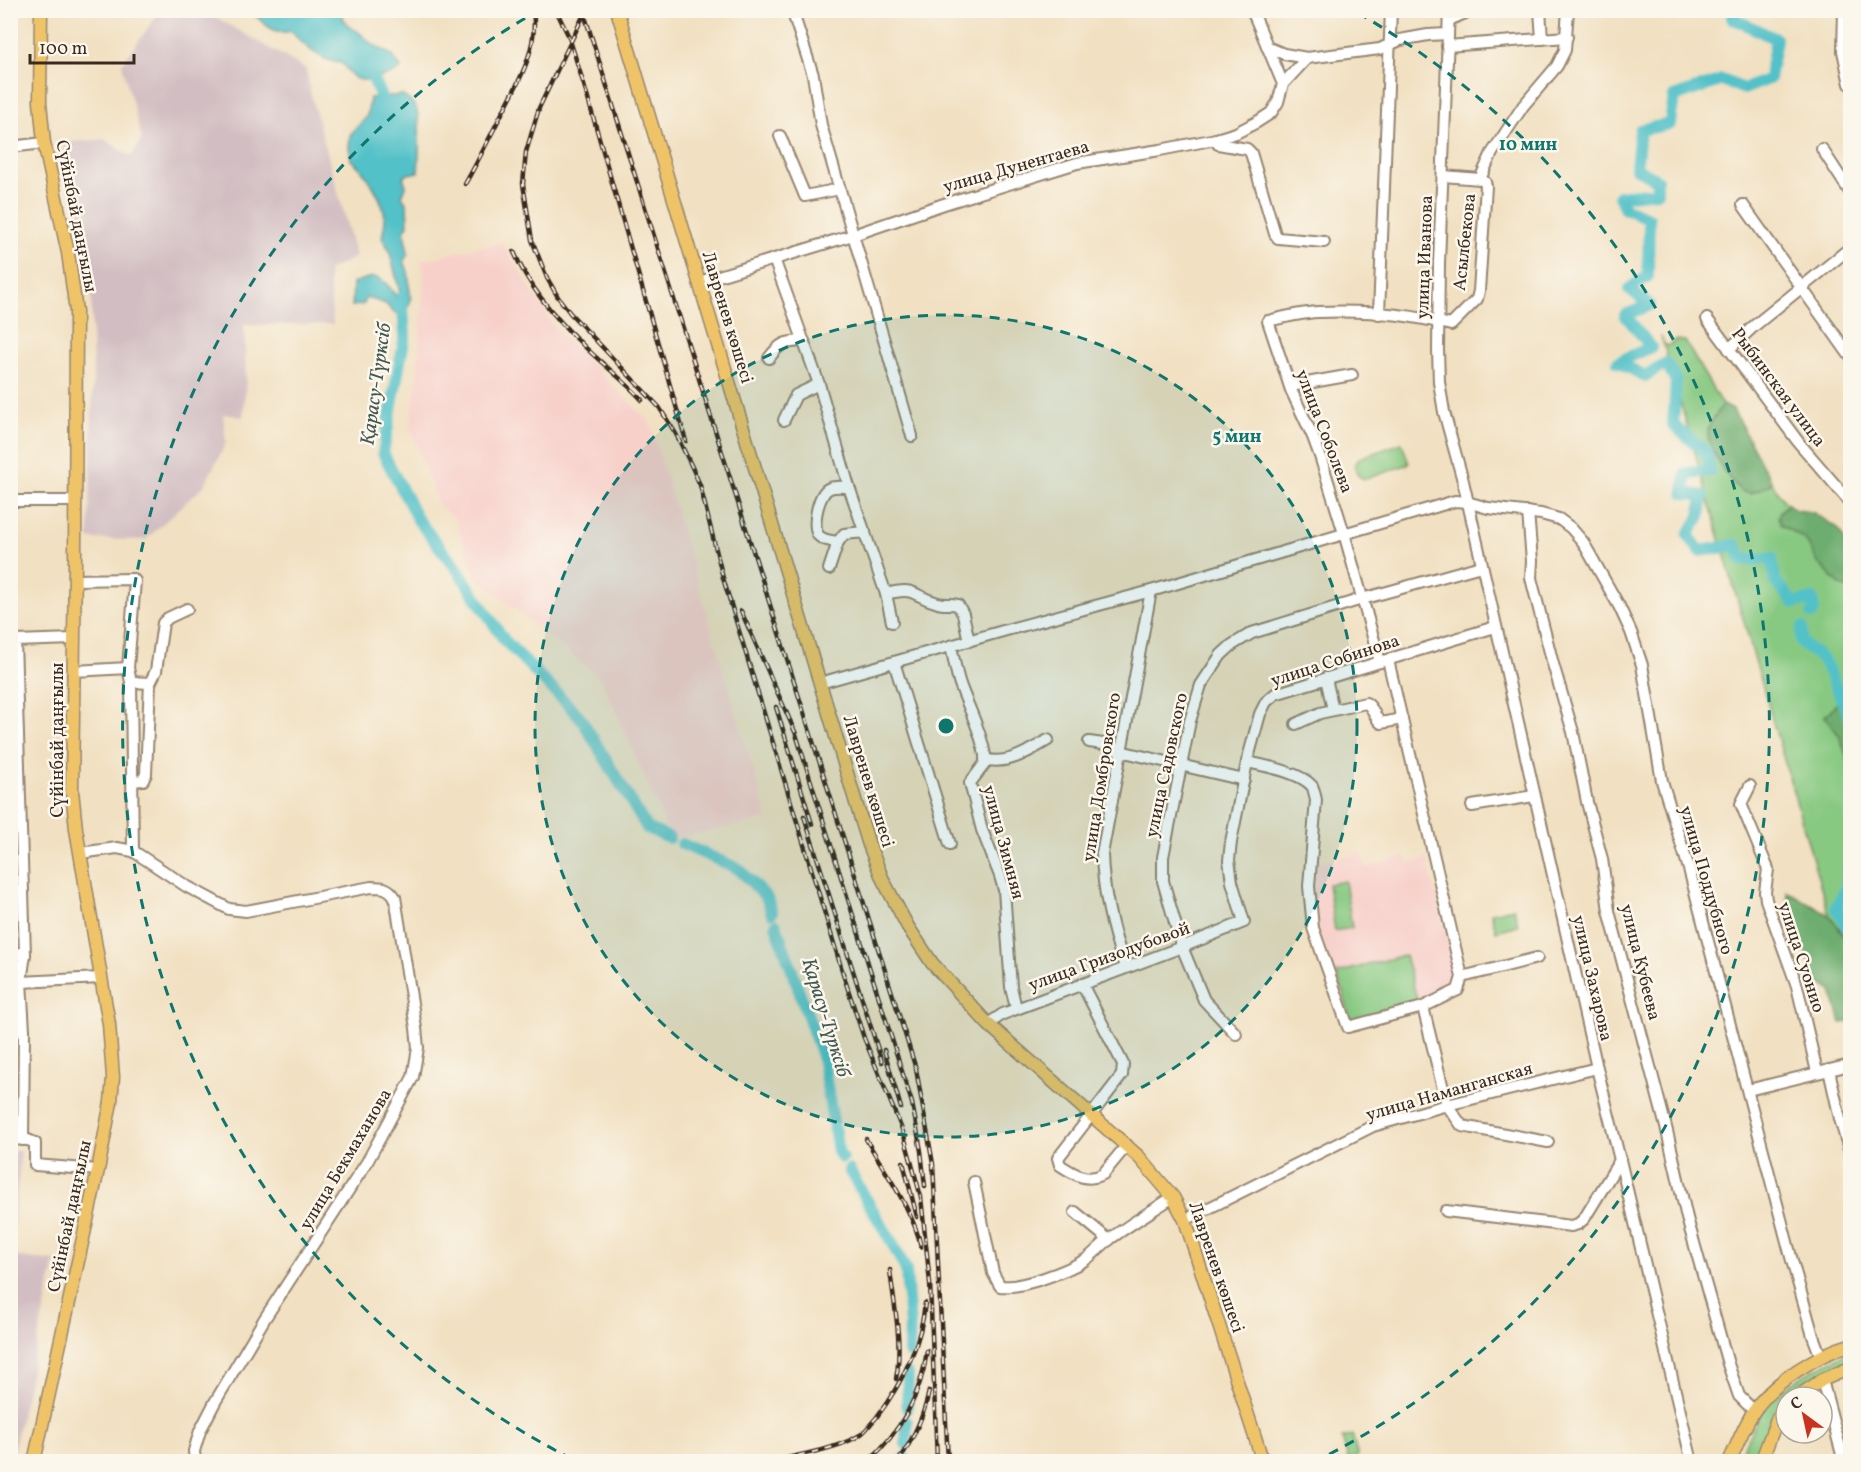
<svg xmlns="http://www.w3.org/2000/svg" width="1861" height="1472" viewBox="0 0 1861 1472" font-family="Vollkorn,serif">
	<style>
		.built { fill: #f7d0ca }
		.industrial { fill: #d2bec2 }
		.green { fill: #88c982; stroke: #627a50; stroke-width: 1.5 }
		.forest { fill: #6ead70; stroke: #546c47; stroke-width: 1.5 }
		.water { fill: #53c1c8; stroke: #477673; stroke-width: 1.5 }
		.lines { fill: none; stroke-linecap: round; stroke-linejoin: round }
		.river { stroke: #53c1c8; stroke-width: 12 }
		.minor-casing { stroke: #968570; stroke-width: 14 }
		.major-casing { stroke: #968570; stroke-width: 15 }
		.minor { stroke: #fff; stroke-width: 10 }
		.major { stroke: #efc469; stroke-width: 12 }
		.rail-casing { stroke: #3b2a1e; stroke-width: 4.5 }
		.rail { stroke: #fbf7ec; stroke-width: 2; stroke-dasharray: 7; stroke-linecap: butt }
		.ring { fill: none; stroke: #0f766e; stroke-width: 3; stroke-dasharray: 10 8 }
		.labels { text-anchor: middle; stroke-width: 5; stroke-linejoin: round; paint-order: stroke }
		.street-label { font-size: 18px; fill: #3b2a1e; stroke: #fbf7ec }
		.water-label { font-size: 20px; font-style: italic; fill: #425751; stroke: #fbf7ec }
		.centre { fill: #0f766e; stroke: #fbf7ec; stroke-width: 3 }
		.ring-label { font-size: 18px; text-anchor: middle; font-weight: bold; fill: #0f766e; stroke: #fbf7ec; stroke-width: 5; stroke-linejoin: round; paint-order: stroke }
	</style>
	<rect width="100%" height="100%" fill="#fbf7ec"/>
	<filter id="ink" filterUnits="userSpaceOnUse"><feTurbulence type="fractalNoise" baseFrequency=".0167" numOctaves="2"/><feDisplacementMap in="SourceGraphic" scale="12" xChannelSelector="R" yChannelSelector="G"/><feConvolveMatrix kernelMatrix="1 2 1 2 8 2 1 2 1" color-interpolation-filters="sRGB"/></filter>
	<filter id="wash" filterUnits="userSpaceOnUse"><feTurbulence type="fractalNoise" baseFrequency=".008" numOctaves="4" result="noise"/><feDisplacementMap in="SourceGraphic" scale="24" xChannelSelector="R" yChannelSelector="G"/><feGaussianBlur stdDeviation="1.35" result="paint"/><feColorMatrix in="noise" values="0 0 0 0 0 0 0 0 0 0 0 0 0 0 0 0 0 1.4 0 .05"/><feComposite in="paint" operator="in"/></filter>
	<g filter="url(#wash)">
		<rect width="100%" height="100%" fill="#f1e0c1"/>
		<g class="built">
			<polygon points="502,242 554,327 650,423 768,819 671,839 602,680 476,577 455,519 438,505 410,427 417,377 424,275 421,261"/>
			<polygon points="1362,853 1366,868 1406,856 1408,863 1427,858 1457,978 1455,986 1423,1003 1351,1022 1317,929 1312,885 1317,862"/>
		</g>
		<g class="industrial">
			<polygon points="160,11 205,11 306,69 311,95 356,257 328,271 333,324 244,325 246,380 243,417 223,414 226,443 204,486 145,540 89,539 93,380 91,276 63,143 104,139 131,157 142,139 122,64"/>
			<polygon points="11,1151 21,1151 11,1256 55,1261 11,1462 10,1461"/>
		</g>
		<g class="green">
			<polygon points="1661,336 1664,344 1668,346 1676,340 1685,341 1722,405 1708,429 1709,442 1724,472 1750,494 1772,483 1784,501 1788,504 1780,512 1781,525 1805,539 1811,550 1833,578 1841,586 1850,589 1850,701 1842,698 1825,716 1839,735 1850,766 1850,943 1829,915"/>
			<path d="M1402,443L1409,464L1366,479C1358,478 1355,473 1355,465L1359,458Z"/>
			<polygon points="1345,881 1352,928 1335,931 1328,884"/>
			<polygon points="1514,908 1518,925 1496,931 1491,913"/>
			<polygon points="1405,955 1418,1003 1351,1020 1337,973"/>
			<path d="M1850,1352V1363L1792,1397H1786V1403L1767,1429L1754,1461L1736,1462C1745,1445 1752,1427 1762,1412C1783,1382 1819,1366 1850,1352Z"/>
			<polygon points="1352,1435 1358,1456 1348,1459 1342,1438"/>
		</g>
		<g class="forest">
			<path d="M1722,405L1732,408L1772,483C1765,486 1754,495 1746,493C1732,489 1706,445 1708,430C1710,422 1718,412 1722,405Z"/>
			<polygon points="1788,504 1795,510 1812,512 1836,527 1841,534 1847,545 1848,560 1850,565 1850,589 1841,586 1818,563 1805,539 1781,525 1778,517 1780,512"/>
			<polygon points="1842,698 1850,701 1850,766 1839,735 1825,716"/>
			<polygon points="1787,891 1829,915 1850,943 1850,1022 1841,1023 1832,991 1818,982 1789,912"/>
		</g>
		<g class="water">
			<path d="M241,11H343V18L348,26L359,32L370,43L392,55L401,68C394,75 364,84 355,78C350,75 346,68 342,63C321,62 304,46 291,31C275,36 264,24 253,13H243Z"/>
			<path d="M402,95C407,99 413,102 416,108C421,119 419,159 418,172L408,174L403,177L406,186L402,196L407,205L408,225L404,231L408,253L404,261C408,269 409,273 409,281C409,299 416,298 402,314L393,312L386,304L366,297L364,304L352,306L353,283C376,274 381,274 395,295L398,296L400,292L389,249L382,238C383,232 385,225 385,219C385,201 365,170 351,160L349,147L350,135L367,116L370,98Z"/>
		</g>
		<g class="lines">
			<g class="river">
				<polyline points="1737,10 1732,18 1776,39 1769,79 1744,89 1722,80 1674,97 1670,124 1640,130 1636,168 1657,180 1657,192 1619,196 1625,209 1649,218 1648,276 1629,289 1650,305 1625,315 1651,347 1618,362 1645,376 1666,363 1676,381 1673,425 1707,453 1710,471 1686,473 1684,493 1703,496 1700,516 1688,535 1700,551 1736,545 1742,560 1772,558 1775,581 1794,603 1812,599 1814,610 1812,614"/>
				<polyline points="367,64 387,112"/>
				<polyline points="402,297 405,335 383,453 418,520 457,569 505,641 580,717 647,828 669,838"/>
				<polyline points="1802,628 1801,642 1824,661 1850,718"/>
				<polyline points="682,844 739,869 767,898 772,913"/>
				<polyline points="1850,856 1846,888 1836,907 1850,932"/>
				<polyline points="776,925 822,1056 838,1151 842,1158"/>
				<polyline points="849,1170 891,1241 906,1270 910,1326 909,1352"/>
				<polyline points="907,1408 908,1374"/>
				<polyline points="906,1444 907,1422"/>
				<polyline points="905,1462 905,1458"/>
			</g>
		</g>
	</g>
	<g filter="url(#ink)">
		<g class="lines">
			<g class="minor-casing">
				<g id="minor">
					<polyline points="792,10 813,75 821,125 912,436"/>
					<polyline points="1449,10 1439,263 1438,350 1439,382 1444,412 1463,481 1597,1068 1620,1160 1692,1462"/>
					<polyline points="1540,10 1542,39"/>
					<polyline points="1844,10 1843,51 1850,84"/>
					<polyline points="1449,20 1472,10"/>
					<polyline points="1447,46 1567,37"/>
					<polyline points="1267,47 1284,54 1307,58 1380,49 1400,40 1428,35 1448,34"/>
					<polyline points="1283,84 1307,58"/>
					<polyline points="780,136 805,196 840,189"/>
					<polyline points="1216,139 1218,144 1247,149 1251,153 1275,234 1278,238 1324,242"/>
					<polyline points="10,147 44,143"/>
					<polyline points="1822,149 1850,192"/>
					<polyline points="1443,176 1480,179 1492,153 1523,106 1557,66 1565,50 1568,10"/>
					<polyline points="1743,205 1850,356"/>
					<polyline points="774,259 819,384 849,487 886,594 892,622"/>
					<polyline points="699,282 853,235 944,204 1077,163 1160,150 1216,139 1236,133 1257,122 1271,113 1278,102 1283,84 1252,10"/>
					<polyline points="1379,314 1391,10"/>
					<polyline points="1707,319 1799,443 1850,502"/>
					<polyline points="1729,349 1754,326 1850,248"/>
					<path d="M769,358C781,342 785,342 804,341"/>
					<polyline points="1290,386 1352,375"/>
					<polyline points="784,420 796,395 819,384"/>
					<polyline points="10,501 74,501"/>
					<polyline points="1528,512 1532,561 1531,578 1553,664 1573,732 1587,802 1602,859 1609,911 1667,1131 1687,1218 1728,1364 1739,1396 1754,1411"/>
					<path d="M838,542C832,541 824,541 819,536C811,528 818,492 830,488C835,486 843,487 849,487"/>
					<polyline points="829,569 838,542 844,534 865,532"/>
					<polyline points="75,580 133,579 135,581 128,668"/>
					<path d="M886,594C918,586 911,596 938,603C944,605 951,603 958,605L963,614L969,641"/>
					<path d="M951,646C954,659 956,674 961,687C970,711 983,736 986,762L970,783L982,830L1000,876L1004,890L1011,987L1016,1008"/>
					<polyline points="894,662 950,844"/>
					<path d="M1380,662L1344,533L1320,456L1313,437L1291,390L1268,321C1284,317 1301,313 1318,312C1361,310 1409,314 1451,325L1477,299L1479,291L1486,186L1485,182L1480,179"/>
					<polyline points="74,671 128,668 131,682 133,851"/>
					<polyline points="1326,678 1333,710"/>
					<polyline points="131,682 150,683 156,671 163,623 168,618 187,609"/>
					<polyline points="820,683 1010,629 1151,591 1455,501 1467,502 1488,508 1541,514 1559,519 1571,528 1583,542 1619,606 1631,632 1642,665 1662,781 1689,869 1791,1257 1813,1336 1821,1357"/>
					<path d="M1296,724L1320,713L1366,703C1374,707 1374,718 1381,723L1402,719"/>
					<polyline points="1089,742 1103,744 1120,751 1244,780"/>
					<path d="M985,759C1006,766 1030,751 1048,740"/>
					<path d="M1247,762C1265,766 1300,772 1312,786C1314,789 1315,796 1316,800L1309,886L1313,928L1348,1027L1423,1007L1458,990L1462,977L1388,660"/>
					<polyline points="132,781 143,780 146,774 150,683"/>
					<polyline points="1750,786 1741,804 1768,869 1765,892 1766,900 1797,986 1817,1072"/>
					<polyline points="1472,806 1534,796"/>
					<path d="M80,853L117,848L133,851L186,886L229,909L246,911L371,887C383,887 388,887 395,897L416,1028L418,1048L413,1077L367,1162L265,1318L215,1402L200,1431L194,1451L195,1462"/>
					<polyline points="10,953 25,954"/>
					<path d="M1125,967C1112,930 1103,894 1102,854L1151,591"/>
					<polyline points="1462,977 1537,958"/>
					<polyline points="21,982 25,954 15,641 74,639"/>
					<path d="M1082,984L1123,1064L1122,1075L1058,1158L1060,1165C1074,1174 1087,1183 1103,1174L1127,1145"/>
					<polyline points="1423,1007 1447,1105 1462,1126 1548,1142"/>
					<polyline points="988,1024 1003,1014 1182,947 1244,922 1232,882 1229,860 1231,842 1247,762 1260,714 1266,702 1275,694 1495,627"/>
					<polyline points="10,1029 24,1030"/>
					<polyline points="1236,1034 1204,1000 1182,947 1163,881 1163,857 1181,766 1190,721 1201,685 1221,655 1232,645 1252,633 1362,599 1481,566"/>
					<polyline points="1829,1070 1840,1119 1850,1153"/>
					<polyline points="1748,1090 1850,1065"/>
					<polyline points="10,1139 28,1140 35,1143 35,1165 98,1170"/>
					<polyline points="23,1140 24,1030 21,982 101,978"/>
					<path d="M974,1182L993,1273L1000,1286C1021,1289 1067,1271 1085,1260C1094,1254 1101,1245 1110,1239C1130,1224 1152,1211 1173,1197"/>
					<polyline points="1446,1211 1571,1226 1578,1224 1584,1219 1620,1160"/>
					<polyline points="1075,1212 1109,1240"/>
					<polyline points="1185,1220 1373,1126 1447,1105 1597,1068"/>
					<polyline points="1822,1380 1844,1462"/>
				</g>
			</g>
			<g class="major-casing">
				<g id="major">
					<polyline points="617,10 856,803 869,845 883,880 908,927 932,963 988,1024 1139,1157 1173,1197 1185,1220 1263,1462"/>
					<polyline points="1797,1397 1822,1380 1850,1368"/>
					<polyline points="34,1462 98,1170 111,1102 113,1077 109,1024 76,829 72,790 75,563 76,311 68,253 44,143 40,102 41,10"/>
					<path d="M1729,1462C1737,1445 1744,1426 1754,1411C1773,1382 1818,1354 1850,1345"/>
					<polyline points="1761,1462 1777,1419 1786,1407"/>
				</g>
			</g>
			<use href="#minor" class="minor"/>
			<use href="#major" class="major"/>
			<g class="rail-casing">
				<g id="rail">
					<polyline points="556,10 569,37 584,85 686,441"/>
					<polyline points="583,10 916,1069 933,1164 948,1462"/>
					<polyline points="586,10 539,108 526,152 523,184 532,240 547,278 558,297 570,313 659,407 676,434 691,465 700,485 723,578 845,980 864,1038 903,1132 921,1197 930,1283 937,1462"/>
					<path d="M465,184C477,163 488,141 499,119C517,85 539,50 533,10"/>
					<path d="M514,252C529,287 556,319 583,345C602,364 624,380 642,400"/>
					<polyline points="741,611 796,734 912,1103 921,1151 925,1186"/>
					<polyline points="776,707 812,824"/>
					<polyline points="804,816 882,1062"/>
					<polyline points="884,1050 901,1108"/>
					<path d="M866,1139C884,1171 914,1211 921,1247"/>
					<polyline points="903,1162 917,1217"/>
					<path d="M890,1270C894,1305 903,1343 896,1379"/>
					<path d="M771,1462C799,1454 836,1450 860,1435C866,1431 871,1423 876,1418C901,1385 921,1345 925,1303"/>
					<path d="M867,1462C901,1432 921,1395 927,1351"/>
					<path d="M898,1462C913,1439 924,1417 929,1391"/>
				</g>
			</g>
			<use href="#rail" class="rail"/>
		</g>
	</g>
	<circle cx="946" cy="726" r="411" fill="#0f766e" fill-opacity=".12"/>
	<g class="ring">
		<circle cx="946" cy="726" r="411"/>
		<path d="M572 1459A823 823 0 0 1 534 13M1358 13A823 823 0 0 1 1320 1459"/>
	</g>
	<g class="labels">
		<g class="street-label">
			<text transform="translate(1016 166) rotate(-16)" y="6">улица Дунентаева</text>
			<text transform="translate(77 216) rotate(79)" y="6">Сүйінбай даңғылы</text>
			<text transform="translate(1464 242) rotate(-84)" y="6">Асылбекова</text>
			<text transform="translate(1424 257) rotate(-88)" y="6">улица Иванова</text>
			<text transform="translate(728 317) rotate(73)" y="6">Лавренев көшесі</text>
			<text transform="translate(1779 387) rotate(53)" y="6">Рыбинская улица</text>
			<text transform="translate(1325 431) rotate(69)" y="6">улица Соболева</text>
			<text transform="translate(1335 660) rotate(-18)" y="6">улица Собинова</text>
			<text transform="translate(57 740) rotate(-90)" y="6">Сүйінбай даңғылы</text>
			<text transform="translate(1166 765) rotate(-78)" y="6">улица Садовского</text>
			<text transform="translate(1101 777) rotate(-81)" y="6">улица Домбровского</text>
			<text transform="translate(869 781) rotate(73)" y="6">Лавренев көшесі</text>
			<text transform="translate(1004 842) rotate(75)" y="6">улица Зимняя</text>
			<text transform="translate(1707 880) rotate(74)" y="6">улица Поддубного</text>
			<text transform="translate(1109 956) rotate(-20)" y="6">улица Гризодубовой</text>
			<text transform="translate(1802 957) rotate(72)" y="6">улица Суонио</text>
			<text transform="translate(1641 962) rotate(76)" y="6">улица Кубеева</text>
			<text transform="translate(1593 978) rotate(77)" y="6">улица Захарова</text>
			<text transform="translate(1449 1091) rotate(-16)" y="6">улица Наманганская</text>
			<text transform="translate(345 1159) rotate(-59)" y="6">улица Бекмаханова</text>
			<text transform="translate(69 1216) rotate(-78)" y="6">Сүйінбай даңғылы</text>
			<text transform="translate(1217 1267) rotate(71)" y="6">Лавренев көшесі</text>
		</g>
		<g class="water-label">
			<text transform="translate(375 384) rotate(-82)" y="7">Қарасу-Түрксіб</text>
			<text transform="translate(827 1017) rotate(73)" y="7">Қарасу-Түрксіб</text>
		</g>
	</g>
	<circle cx="946" cy="726" r="9" class="centre"/>
	<g class="ring-label">
		<text x="1528" y="150">10 мин</text>
		<text x="1237" y="442">5 мин</text>
	</g>
	<rect width="1861" height="1472" fill="none" stroke="#fbf7ec" stroke-width="36"/>
	<g transform="translate(1804 1415) rotate(327)"><circle r="28" fill="#fbf7ec" stroke="#aea59a" stroke-width="1.5"/>
	<path d="M0-4.5L10 22L0 15L-10 22Z" fill="#c8321e"/>
	<text y="-9" font-size="16" font-weight="bold" text-anchor="middle" fill="#3b2a1e">С</text>
	</g>
	<path d="M30 54v9h104v-9" fill="none" stroke="#3b2a1e" stroke-width="3"/>
	<text x="39" y="54" font-size="18" fill="#3b2a1e" stroke="#fbf7ec" stroke-width="4.5" paint-order="stroke">100 m</text>
</svg>
